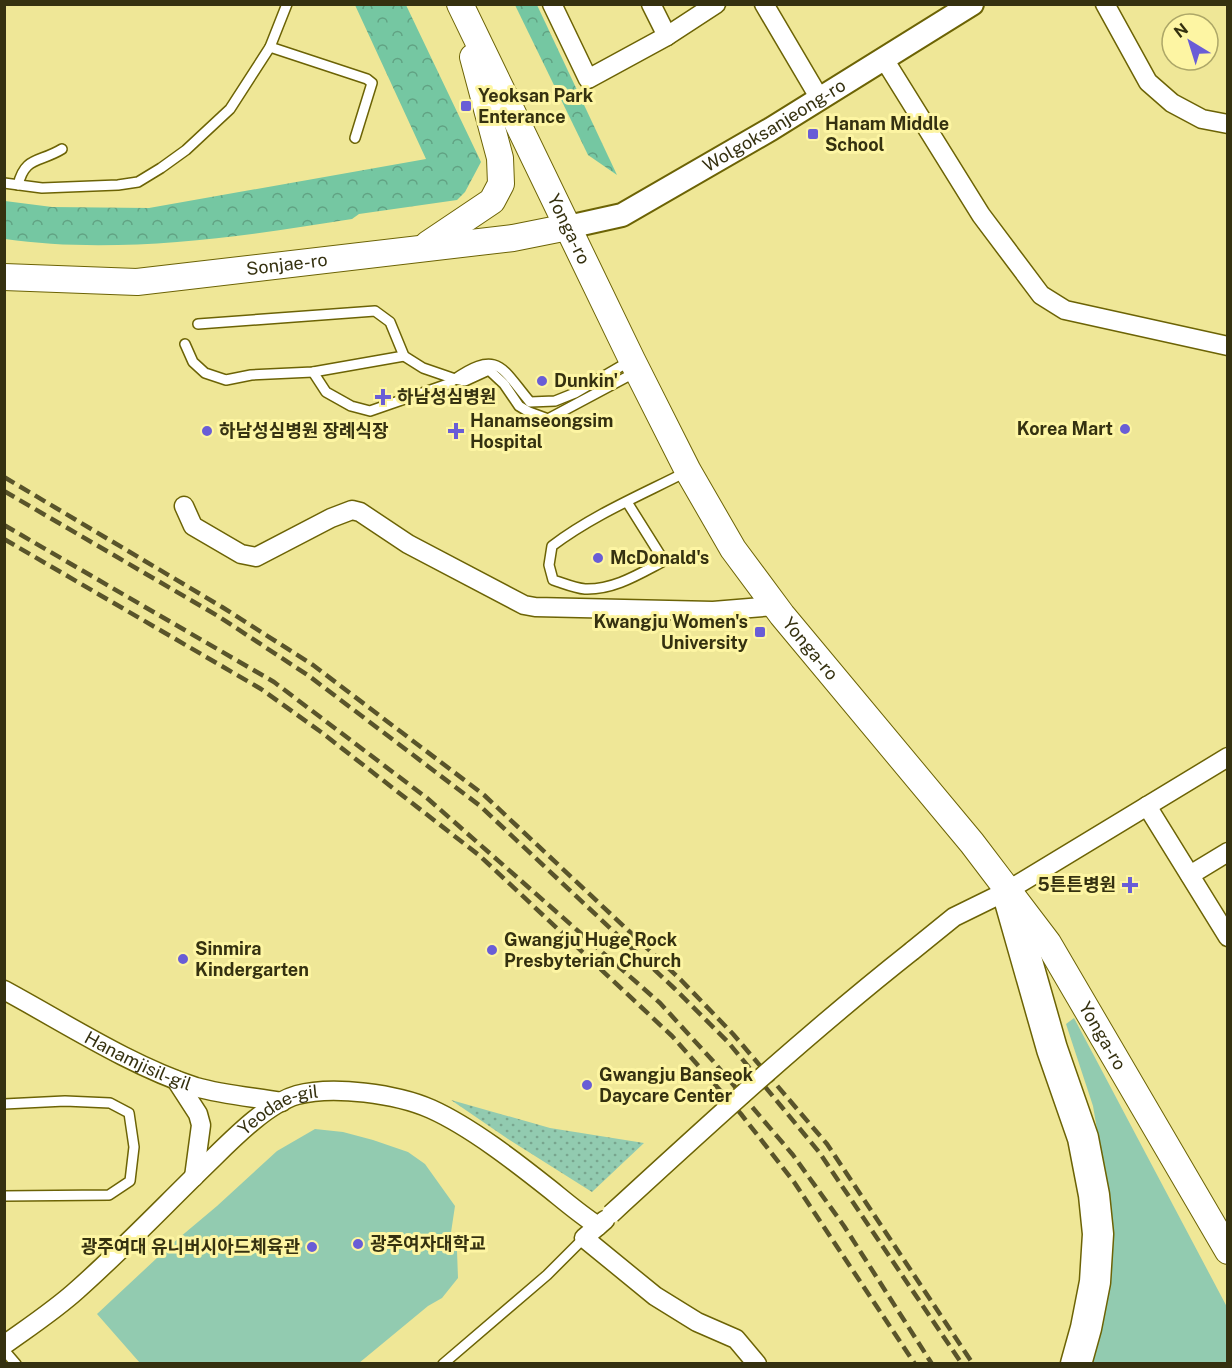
<svg xmlns="http://www.w3.org/2000/svg" width="1232" height="1368" viewBox="0 0 1232 1368" font-family="'Public Sans','Noto Sans KR',sans-serif">
	<style>
		.grass { fill: url(#grass-dots) }
		.forest { fill: url(#forest-crowns) }
		.green { fill: #92cbb0 }
		.lines { fill: none; stroke-linecap: round; stroke-linejoin: round }
		.service-casing { stroke: #6c6305; stroke-width: 12 }
		.minor-casing { stroke: #6c6305; stroke-width: 21 }
		.tertiary-casing { stroke: #6c6305; stroke-width: 26 }
		.secondary-casing { stroke: #6c6305; stroke-width: 28 }
		.trunk-casing { stroke: #6c6305; stroke-width: 33 }
		.service { stroke: #fff; stroke-width: 9 }
		.minor { stroke: #fff; stroke-width: 18 }
		.tertiary { stroke: #fff; stroke-width: 22 }
		.secondary { stroke: #fff; stroke-width: 26 }
		.trunk { stroke: #fff; stroke-width: 30 }
		.rail { stroke: #59542a; stroke-width: 4.5; stroke-dasharray: 12 6; stroke-linecap: butt }
		.minor-bridge-casing { stroke: #6c6305; stroke-width: 21; stroke-linecap: butt }
		.minor-bridge { stroke: #fff; stroke-width: 18 }
		.poi-dot { fill: #695dd6; stroke: #fdf5a3; stroke-width: 2 }
		.labels { text-anchor: middle; stroke-width: 6; stroke-linejoin: round; paint-order: stroke }
		.poi-label { font-size: 18px; font-weight: bold; fill: #353110; stroke: #fdf5a3; text-anchor: start }
		.street-label { font-size: 18px; fill: #353110; stroke: #fdf5a3 }
	</style>
	<defs>
		<pattern id="grass-dots" width="8" height="8" patternUnits="userSpaceOnUse" patternTransform="scale(1.5)"><rect width="8" height="8" fill="#92cbb0"/><path d="M2 2h.1M6 6h.1" fill="none" stroke="#78a58e" stroke-width="1.8" stroke-linecap="round"/></pattern>
		<pattern id="forest-crowns" width="20" height="18" patternUnits="userSpaceOnUse" patternTransform="scale(1.5)"><rect width="20" height="18" fill="#75c7a2"/><path d="M2 6a3 3 0 1 1 6 0M12 15a3 3 0 1 1 6 0" fill="none" stroke="#61a283"/></pattern>
	</defs>
	<rect width="100%" height="100%" fill="#efe797"/>
	<polygon class="grass" points="451,1100 550,1128 644,1143 592,1192 508,1139"/>
	<g class="forest">
		<path d="M355,5H406L481,162L465,192L457,200L359,214L352,219C241,237 116,255 5,239V201L52,207L149,208L426,159Z"/>
		<polygon points="515,5 537,5 617,175 588,155"/>
	</g>
	<g class="green">
		<polygon points="1074,1018 1227,1307 1227,1363 1074,1363 1102,1159 1093,1106 1066,1024"/>
		<polygon points="315,1129 343,1132 373,1140 408,1152 425,1164 455,1206 450,1239 457,1251 458,1278 442,1298 428,1306 359,1363 140,1363 97,1314 173,1243 217,1206 277,1151"/>
	</g>
	<g class="lines">
		<g class="service-casing">
			<g id="service">
				<polyline points="270,47 367,79 372,83 355,138"/>
				<polyline points="4,183 42,188 118,185 138,182 161,168 186,150 230,109 270,47 287,4"/>
				<path d="M18,185C25,156 39,163 62,149"/>
				<path d="M198,324L375,311L390,322L404,356L423,368L455,379C499,349 502,369 530,402L555,401L575,393L630,361"/>
				<polyline points="185,344 193,362 205,373 226,380 251,375 313,372 404,356"/>
				<polyline points="313,372 326,392 351,406 370,411 448,384 455,379 465,381 489,370 504,384 519,406 529,412 548,419 636,372"/>
				<path d="M627,502L664,561C639,574 614,590 585,589C574,588 563,583 553,580L549,565L552,546C593,515 641,495 686,472"/>
				<polyline points="4,1104 65,1101 110,1103 129,1113 134,1147 130,1181 109,1195 4,1196"/>
				<polyline points="4,1350 16,1364"/>
				<polyline points="443,1364 547,1275 584,1238"/>
			</g>
		</g>
		<g class="minor-casing">
			<g id="minor">
				<polyline points="552,4 588,79 667,36 716,4"/>
				<polyline points="651,4 667,36"/>
				<polyline points="764,4 820,99"/>
				<polyline points="1105,4 1148,82 1172,103 1202,119 1228,124"/>
				<polyline points="884,59 981,215 1041,295 1065,310 1228,346"/>
				<polyline points="184,506 193,526 241,554 256,557 331,518 352,510 360,512 408,544 524,605 535,607 713,611 775,606"/>
				<polyline points="1147,806 1228,937"/>
				<polyline points="1190,875 1228,852"/>
				<polyline points="912,951 954,917 1007,891 1228,757"/>
				<path id="s1" d="M4,990C65,1023 131,1066 196,1087C224,1095 253,1097 282,1102"/>
				<polyline points="176,1080 198,1114 201,1125 194,1177"/>
				<polyline points="605,1220 584,1238 655,1296 697,1322 736,1339 757,1364"/>
				<path id="s2" d="M4,1345C29,1327 55,1310 77,1290C121,1251 162,1208 204,1167C228,1144 265,1104 297,1095C333,1085 397,1094 431,1109C471,1127 517,1163 551,1190C567,1203 581,1215 598,1226"/>
			</g>
		</g>
		<g class="tertiary-casing">
			<g id="tertiary">
				<path id="s3" d="M568,227L622,215L771,129L972,4"/>
			</g>
		</g>
		<g class="secondary-casing">
			<g id="secondary">
				<path id="s4" d="M460,4L632,360L688,471L733,549L782,615L972,843L1048,943L1228,1251"/>
				<polyline points="428,244 492,201 501,184 500,158 473,57"/>
				<path id="s5" d="M4,277L137,282L513,238L568,227"/>
			</g>
		</g>
		<g class="trunk-casing">
			<polyline id="trunk" points="1007,891 1052,1049 1083,1138 1094,1195 1098,1234 1095,1282 1086,1328 1076,1364"/>
		</g>
		<use href="#service" class="service"/>
		<use href="#minor" class="minor"/>
		<use href="#tertiary" class="tertiary"/>
		<use href="#secondary" class="secondary"/>
		<use href="#trunk" class="trunk"/>
		<g class="rail">
			<polyline points="4,477 222,607 313,665 484,795 681,980 733,1034 827,1144 973,1364"/>
			<polyline points="4,491 218,616 309,676 479,805 675,989 728,1042 819,1152 962,1364"/>
			<polyline points="4,525 274,682 427,798 660,1003 713,1061 793,1155 844,1226 932,1364"/>
			<polyline points="4,539 261,689 321,732 480,856 672,1036 741,1114 794,1182 915,1364"/>
		</g>
		<g class="minor-bridge-casing">
			<path id="minor-bridge" d="M611,1214C709,1124 807,1034 912,951"/>
		</g>
		<use href="#minor-bridge" class="minor-bridge"/>
	</g>
	<g class="poi-dot">
		<rect x="460" y="100" width="12" height="12" rx="3"/>
		<rect x="807" y="128" width="12" height="12" rx="3"/>
		<circle cx="542" cy="381" r="6"/>
		<path d="M380 388h6v6h6v6h-6v6h-6v-6h-6v-6h6z"/>
		<circle cx="1125" cy="429" r="6"/>
		<circle cx="207" cy="431" r="6"/>
		<path d="M453 422h6v6h6v6h-6v6h-6v-6h-6v-6h6z"/>
		<circle cx="598" cy="558" r="6"/>
		<rect x="754" y="626" width="12" height="12" rx="3"/>
		<path d="M1127 876h6v6h6v6h-6v6h-6v-6h-6v-6h6z"/>
		<circle cx="492" cy="950" r="6"/>
		<circle cx="183" cy="959" r="6"/>
		<circle cx="587" cy="1085" r="6"/>
		<circle cx="358" cy="1244" r="6"/>
		<circle cx="312" cy="1247" r="6"/>
	</g>
	<g class="labels">
		<g class="poi-label">
			<text x="478" y="102">Yeoksan Park<tspan x="478" dy="21">Enterance</tspan></text>
			<text x="825" y="130">Hanam Middle<tspan x="825" dy="21">School</tspan></text>
			<text x="554" y="387">Dunkin'</text>
			<text x="397" y="403">하남성심병원</text>
			<text x="470" y="427">Hanamseongsim<tspan x="470" dy="21">Hospital</tspan></text>
			<text x="1113" y="435" text-anchor="end">Korea Mart</text>
			<text x="219" y="437">하남성심병원 장례식장</text>
			<text x="610" y="564">McDonald's</text>
			<text x="748" y="628" text-anchor="end">Kwangju Women's<tspan x="748" dy="21">University</tspan></text>
			<text x="1116" y="891" text-anchor="end">5튼튼병원</text>
			<text x="504" y="946">Gwangju Huge Rock<tspan x="504" dy="21">Presbyterian Church</tspan></text>
			<text x="195" y="955">Sinmira<tspan x="195" dy="21">Kindergarten</tspan></text>
			<text x="599" y="1081">Gwangju Banseok<tspan x="599" dy="21">Daycare Center</tspan></text>
			<text x="370" y="1250">광주여자대학교</text>
			<text x="300" y="1253" text-anchor="end">광주여대 유니버시아드체육관</text>
		</g>
		<g class="street-label">
			<text dy="6" stroke="none"><textPath href="#s3" startOffset="232">Wolgoksanjeong-ro</textPath></text>
			<text dy="6" stroke="none"><textPath href="#s4" startOffset="250">Yonga-ro</textPath></text>
			<text dy="6" stroke="none"><textPath href="#s5" startOffset="284">Sonjae-ro</textPath></text>
			<text dy="6" stroke="none"><textPath href="#s4" startOffset="736">Yonga-ro</textPath></text>
			<text dy="6" stroke="none"><textPath href="#s4" startOffset="1222">Yonga-ro</textPath></text>
			<text dy="6" stroke="none"><textPath href="#s1" startOffset="152">Hanamjisil-gil</textPath></text>
			<text dy="6" stroke="none"><textPath href="#s2" startOffset="364">Yeodae-gil</textPath></text>
		</g>
	</g>
	<rect width="1232" height="1368" fill="none" stroke="#353110" stroke-width="12"/>
	<g transform="translate(1190 42) rotate(322)"><circle r="28" fill="#fdf5a3" stroke="#ada768" stroke-width="1.5"/>
	<path d="M0-4.5L10 22L0 15L-10 22Z" fill="#695dd6"/>
	<text y="-9" font-size="16" font-weight="bold" text-anchor="middle" fill="#353110">N</text>
	</g>
</svg>
